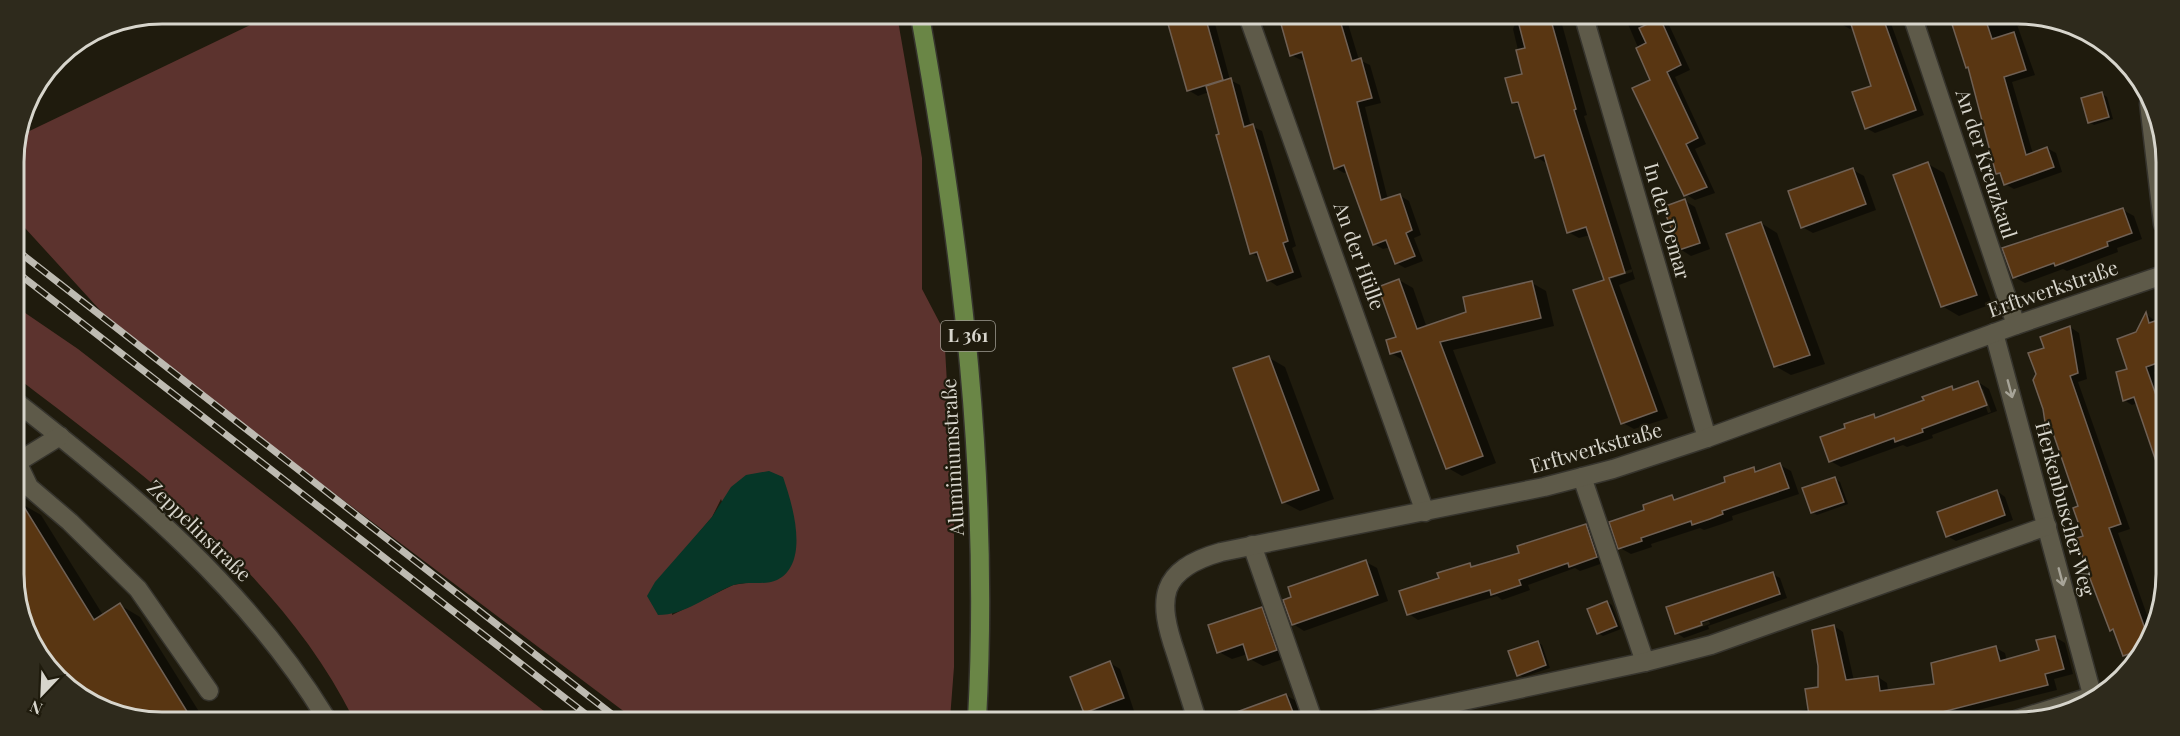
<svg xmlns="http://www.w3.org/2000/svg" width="2180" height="736" viewBox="0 0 2180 736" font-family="'Playfair Display',serif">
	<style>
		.green { fill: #5c332e; fill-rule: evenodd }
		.water { fill: #063627 }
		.shadow { fill: #0007; fill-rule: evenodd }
		.building { fill: #593612; stroke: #6f6054; stroke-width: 1.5 }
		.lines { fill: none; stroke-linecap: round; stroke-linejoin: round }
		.minor-casing { stroke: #36342d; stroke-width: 21 }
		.major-casing { stroke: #36342d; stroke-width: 21 }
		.minor { stroke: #5e5a49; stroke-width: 18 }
		.major { stroke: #6a8646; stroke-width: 18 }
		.rail-casing { stroke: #bebbb2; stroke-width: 7 }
		.rail { stroke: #1f1b0d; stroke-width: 4.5; stroke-dasharray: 14; stroke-linecap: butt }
		.oneway { stroke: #a7a498 }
		.labels { text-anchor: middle; stroke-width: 4.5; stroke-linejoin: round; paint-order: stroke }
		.shield { fill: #1f1b0d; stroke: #a09d93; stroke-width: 1.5 }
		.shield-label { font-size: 18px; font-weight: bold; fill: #d7d5cc }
		.street-label { font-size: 20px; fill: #d7d5cc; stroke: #1f1b0d }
		.rim { fill: none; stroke: #d7d5cc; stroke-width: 3 }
	</style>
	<rect width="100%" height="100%" fill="#1f1b0d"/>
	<g class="green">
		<path d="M273,14L897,15L922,158V289L944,331L954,506V667L950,719H634L120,332L14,216V152L17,137ZM721,499L752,582L733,585L672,615L676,560L712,517Z"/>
		<path d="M15,306L78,349L553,718H353C280,572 141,473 15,376Z"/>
	</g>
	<path class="water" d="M769,471L783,477C792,503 811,563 777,580C764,586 745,580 731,586C707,596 685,615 658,615L647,596L655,582L712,517L731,487L746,475Z"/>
	<g class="shadow">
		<polygon points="1174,16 1206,16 1214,20 1230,80 1240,85 1251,126 1262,131 1296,246 1292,248 1302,277 1277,286 1268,280 1261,259 1252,253 1209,92 1198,96 1188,90"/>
		<polygon points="1280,17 1346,17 1359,60 1370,65 1381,103 1365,107 1388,200 1399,195 1409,201 1421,235 1414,238 1423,261 1405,268 1396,263 1390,247 1383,249 1374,244 1348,171 1344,173 1335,168 1306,59 1301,60 1291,55"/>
		<path d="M1518,17H1560L1587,115L1584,116L1635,279L1619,285L1668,418L1634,429L1623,423L1606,281L1590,235L1579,238L1568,232L1548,164L1536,157L1521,107L1513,102L1524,75L1513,29ZM1632,269V272L1611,279V276Z"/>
		<polygon points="1625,17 1664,18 1669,25 1690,70 1675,77 1706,144 1695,149 1715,193 1695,200 1685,194 1652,80"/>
		<polygon points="1839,18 1889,18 1924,115 1875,133 1866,128 1873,86 1854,28 1850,29 1841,24"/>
		<polygon points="1952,18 2015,19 2035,75 2012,82 2033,154 2047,148 2056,153 2062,172 2014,189 2005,184 2003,176 1997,173 1970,69 1967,67"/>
		<polygon points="2102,94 2107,97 2113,119 2094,125 2089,122"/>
		<polygon points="1928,164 1944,173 1992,304 1959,316 1942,306"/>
		<polygon points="1853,170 1864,176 1876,210 1813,233 1802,227"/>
		<polygon points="1685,201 1695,207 1710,249 1691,256 1680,249"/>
		<polygon points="2123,210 2134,216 2142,239 2117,248 2118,252 2067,271 2063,269 2025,283 2014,277"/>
		<polygon points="1761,223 1777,233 1825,364 1791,375 1775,366"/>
		<polygon points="1399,280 1413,288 1427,328 1468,313 1532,283 1546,291 1554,326 1453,350 1496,463 1462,476 1448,468 1406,362 1391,353 1398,338"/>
		<polygon points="2146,314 2163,327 2163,369 2154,372 2162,396 2162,429 2153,433 2153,436 2162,433 2162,438 2157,440 2149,435 2138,403 2132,405 2124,400 2118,373 2129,369 2119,340 2137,333"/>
		<polygon points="2070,327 2079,333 2087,379 2078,382 2130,529 2118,533 2153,632 2142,656 2134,660 2124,655 2116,633 2111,630 2085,537 2080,507 2054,431 2048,428 2046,349"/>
		<polygon points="1268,357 1285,367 1334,499 1300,511 1283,502"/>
		<path d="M1978,382L1989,389L1997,411L1932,435L1933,438L1907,447L1903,445L1841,467L1830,461L1847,429L1873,416L1878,418L1926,401L1952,388L1957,390ZM1980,389H1983L1991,412L1988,413Z"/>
		<polygon points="1780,465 1791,471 1799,494 1732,516 1733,520 1722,524 1704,530 1700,528 1651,544 1652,547 1631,554 1620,548 1646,511 1672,496 1678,500 1727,483 1754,468 1760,472"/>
		<polygon points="1835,479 1840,482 1848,504 1817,515 1812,512"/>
		<polygon points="1997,491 2005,497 2013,520 1956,541 1947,536"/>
		<polygon points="20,503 41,515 103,615 120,605 140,617 203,718 123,717 50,672 16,603 16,506"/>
		<polygon points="1586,526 1596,532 1606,562 1580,571 1575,568 1528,585 1530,590 1502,600 1497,596 1418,620 1409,614 1441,579 1469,564 1475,568 1520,554"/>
		<polygon points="1366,562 1377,568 1388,601 1304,631 1293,624"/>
		<path d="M1772,574L1780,578L1787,598L1708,626L1709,629L1684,638L1677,633L1668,608ZM1709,621L1710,624L1680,634V631Z"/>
		<polygon points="1607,602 1612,605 1621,629 1603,636 1598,633"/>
		<polygon points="1262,609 1275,616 1289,657 1263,666 1250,659 1248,654 1232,659 1219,652"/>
		<polygon points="1834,626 1843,632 1854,681 1878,677 1887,683 1888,691 1936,685 1996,648 2005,653 2007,661 2041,652 2055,637 2065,643 2073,674 2054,679 2057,690 1947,718 1948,722 1752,721 1809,709 1820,688"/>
		<polygon points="1537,642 1542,645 1550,668 1523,677 1518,675"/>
		<polygon points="1110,663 1120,669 1137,720 1088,720 1072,678"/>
		<polygon points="1286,695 1301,704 1307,720 1242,720 1239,712"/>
		<polygon points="1707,714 1717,721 1686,721"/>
	</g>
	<g class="building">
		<polygon points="1172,16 1205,16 1223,80 1187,91 1168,24 1174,22"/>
		<polygon points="1279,17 1339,17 1352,61 1361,58 1372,98 1357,102 1381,200 1400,194 1412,230 1406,233 1415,256 1395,264 1386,240 1373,245 1344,165 1334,169 1302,52 1290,56"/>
		<polygon points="1517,17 1550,17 1576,109 1574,110 1625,273 1609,278 1657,411 1621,424 1573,290 1604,280 1586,227 1567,233 1544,155 1535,158 1518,102 1512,103 1505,78 1522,74 1516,50 1525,48"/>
		<polygon points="1660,18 1681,65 1667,72 1698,138 1686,144 1707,187 1684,196 1632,88 1650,80 1636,48 1646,43 1639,28"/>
		<polygon points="1849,18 1883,18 1916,110 1865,129 1852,92 1871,86"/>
		<polygon points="1950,18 1985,18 1992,39 2014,32 2026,70 2004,77 2026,155 2047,147 2054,167 2004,185 2000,173 1996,174 1968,67 1966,68"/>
		<polygon points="1231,78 1244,127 1253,124 1288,241 1283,243 1293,272 1267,281 1257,252 1250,254 1216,135 1219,134 1206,86"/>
		<polygon points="2102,92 2109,117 2088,123 2081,98"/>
		<polygon points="1928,162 1977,295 1941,307 1893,175"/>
		<polygon points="1853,168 1866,204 1801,228 1788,191"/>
		<polygon points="1685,199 1700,243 1679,250 1663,207"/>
		<polygon points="2123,208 2132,233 2107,242 2108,246 2055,266 2054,263 2013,278 2002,248"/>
		<polygon points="1761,222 1810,355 1774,367 1726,234"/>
		<polygon points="1399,279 1417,329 1466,312 1463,297 1532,281 1541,318 1440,342 1483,456 1446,469 1401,351 1390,354 1386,340 1396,337 1378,287"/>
		<polygon points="2146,312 2149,323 2155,321 2163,340 2156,342 2163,361 2146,367 2162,412 2162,469 2159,470 2134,397 2123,401 2116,372 2127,369 2117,339 2136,332"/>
		<polygon points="2070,326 2078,373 2070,376 2121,524 2109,528 2149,640 2146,648 2123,656 2113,629 2110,631 2086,568 2077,538 2083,536 2073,508 2078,506 2051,427 2046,429 2043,409 2033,380 2036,374 2028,353 2044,348 2040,337"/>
		<polygon points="1269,356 1319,490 1282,503 1233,368"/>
		<polygon points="1978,381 1987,405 1922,429 1923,432 1895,442 1894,438 1829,462 1820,437 1845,428 1844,424 1874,414 1875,418 1924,400 1922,397 1952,386 1953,390"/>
		<polygon points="1780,463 1789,488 1722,511 1723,514 1710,519 1692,525 1691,521 1641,538 1642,541 1618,549 1609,522 1644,510 1643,505 1672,495 1674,500 1725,482 1724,477 1754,467 1755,472"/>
		<polygon points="1835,477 1844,502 1811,513 1802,488"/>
		<polygon points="1997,490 2005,515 1946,537 1937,512"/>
		<polygon points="16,494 94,620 120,603 191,718 123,717 50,672 16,603"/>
		<polygon points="1586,524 1597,557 1569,567 1568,563 1519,580 1521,585 1491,595 1490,590 1407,615 1399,591 1439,578 1437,573 1470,563 1471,567 1519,553 1517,546"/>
		<polygon points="1366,560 1378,595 1292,625 1283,600 1291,597 1288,587"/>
		<polygon points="1773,572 1780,594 1701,622 1702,625 1675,634 1666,607"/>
		<polygon points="1607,601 1617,626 1597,634 1587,609"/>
		<polygon points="1262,607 1277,650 1248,660 1243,644 1217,653 1208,625"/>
		<polygon points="1834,625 1846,680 1878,676 1880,691 1934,684 1931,663 1996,646 2000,661 2039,650 2036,640 2055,636 2064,669 2045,674 2048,685 1938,713 1939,719 1916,722 1810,722 1805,689 1818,687 1818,666 1812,630"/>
		<polygon points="1538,641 1546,665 1517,676 1508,651"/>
		<polygon points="1110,661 1124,698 1084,713 1070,677"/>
		<polygon points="1286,694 1296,720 1220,720 1220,718"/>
	</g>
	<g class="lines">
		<g class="minor-casing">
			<g id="minor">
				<polyline points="1248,16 1425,512"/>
				<polyline points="1584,17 1707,438"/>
				<polyline points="1913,18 2016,325"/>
				<polyline points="2149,103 2163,224"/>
				<polyline points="1994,333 2093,698"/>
				<path d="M15,401C132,492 248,590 326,718"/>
				<polyline points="17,462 29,487 70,522 138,589 209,691"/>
				<polyline points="16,463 60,436"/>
				<polyline points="1582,477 1645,662"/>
				<polyline points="1252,545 1313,720"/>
				<path d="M1197,720C1190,698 1183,676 1176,654C1157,599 1158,570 1221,552L1544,487L1613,469L1707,438L2016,325L2163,275"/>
				<polyline points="1369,721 1645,662 1711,645 2047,526"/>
				<polyline points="2009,722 2109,691"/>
			</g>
		</g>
		<g class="major-casing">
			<path id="major" d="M920,16C962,251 990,480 977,720"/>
		</g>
		<use href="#minor" class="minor"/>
		<use href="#major" class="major"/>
		<g class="rail-casing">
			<g id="rail">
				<polyline points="14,248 618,719"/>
				<polyline points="14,270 592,719"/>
			</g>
		</g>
		<use href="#rail" class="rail"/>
	</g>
	<defs><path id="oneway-shaft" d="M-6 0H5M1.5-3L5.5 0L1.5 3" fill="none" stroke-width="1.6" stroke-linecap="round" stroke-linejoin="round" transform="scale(1.5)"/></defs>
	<g class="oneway">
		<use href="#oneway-shaft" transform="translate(2010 389) rotate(75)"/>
		<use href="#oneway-shaft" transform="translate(2061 577) rotate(75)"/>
	</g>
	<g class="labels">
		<rect class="shield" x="941" y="321" width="54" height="30" rx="4.5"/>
		<g class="shield-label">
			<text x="968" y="342">L 361</text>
		</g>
		<g class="street-label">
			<text transform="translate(1986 164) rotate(72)" y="7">An der Kreuzkaul</text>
			<text transform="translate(1667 221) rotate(74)" y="7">In der Demar</text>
			<text transform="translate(1359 256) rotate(70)" y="7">An der Hülle</text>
			<text transform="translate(2053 289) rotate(-19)" y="7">Erftwerkstraße</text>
			<text transform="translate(1596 448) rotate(-16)" y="7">Erftwerkstraße</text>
			<text transform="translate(953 457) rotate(-93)" y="7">Aluminiumstraße</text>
			<text transform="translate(2065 509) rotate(75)" y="7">Herkenbuscher Weg</text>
			<text transform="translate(199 531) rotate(44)" y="7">Zeppelinstraße</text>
		</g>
	</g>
	<path d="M0 0H2180V736H0ZM162 24H2018A138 138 0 0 1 2156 162V574A138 138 0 0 1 2018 712H162A138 138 0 0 1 24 574V162A138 138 0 0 1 162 24Z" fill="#2e2a1c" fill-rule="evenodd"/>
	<path class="rim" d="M162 24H2018A138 138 0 0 1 2156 162V574A138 138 0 0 1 2018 712H162A138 138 0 0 1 24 574V162A138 138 0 0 1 162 24Z"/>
	<g transform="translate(42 694) rotate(203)" stroke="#1f1b0d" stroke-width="4.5" paint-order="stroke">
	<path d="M0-4.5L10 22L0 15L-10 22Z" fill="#d7d5cc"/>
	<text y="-9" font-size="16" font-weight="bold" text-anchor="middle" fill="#d7d5cc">N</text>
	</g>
</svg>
